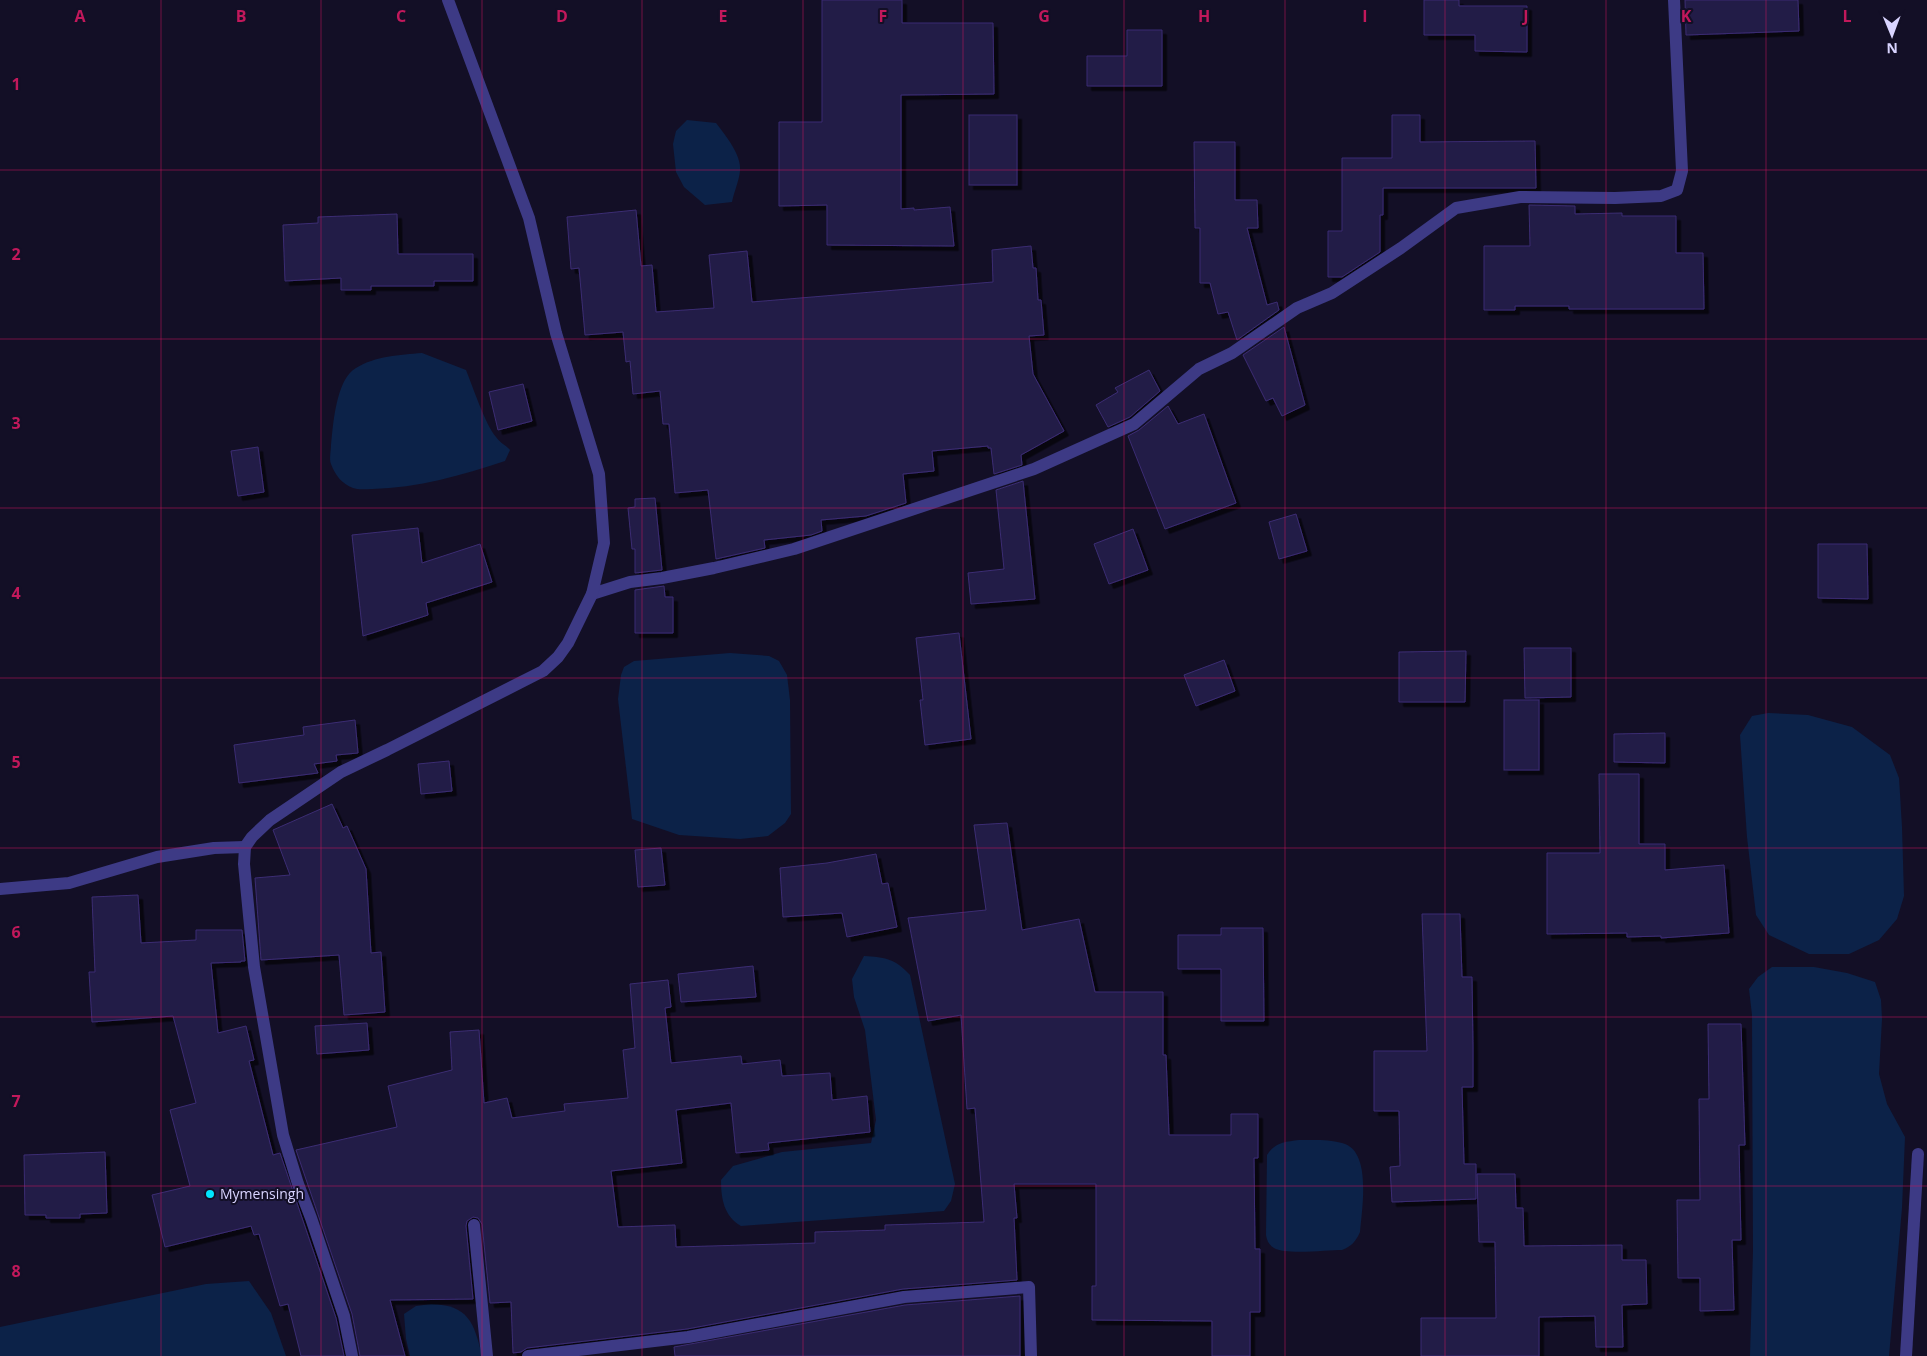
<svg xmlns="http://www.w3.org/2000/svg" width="1927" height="1356" viewBox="0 0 1927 1356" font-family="'Open Sans',sans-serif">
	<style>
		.water { fill: #0c2248 }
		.building { fill: #241b47; stroke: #3b2d73; filter: url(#shadow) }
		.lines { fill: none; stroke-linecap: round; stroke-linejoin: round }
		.minor { stroke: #3d3a85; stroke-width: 12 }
		.tertiary { stroke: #3d3a85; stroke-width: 12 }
		.grid { fill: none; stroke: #c2185b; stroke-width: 1; stroke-opacity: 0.55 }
		.poi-dot { fill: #00e5ff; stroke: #130f26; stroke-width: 2 }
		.labels { text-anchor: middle; stroke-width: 4; stroke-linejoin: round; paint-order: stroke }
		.poi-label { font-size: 14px; fill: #d9d4ff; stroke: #130f26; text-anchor: start }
		.grid-label { font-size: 16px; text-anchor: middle; font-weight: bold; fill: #c2185b; stroke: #130f26; stroke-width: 4; stroke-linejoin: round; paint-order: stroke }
	</style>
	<defs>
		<filter id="shadow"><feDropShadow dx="4.5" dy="4.5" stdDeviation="0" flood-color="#0009"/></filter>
	</defs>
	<rect width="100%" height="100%" fill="#130f26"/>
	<g class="water">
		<path d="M687,120L716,123C725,135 742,155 740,171C739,181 734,192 732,202L705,205L684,187L676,172L673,144L676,131Z"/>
		<path d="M422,353L466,370C473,387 485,424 496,437C500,443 506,445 510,450L505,461C462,475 418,488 372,489C366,489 358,490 353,488C342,484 335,475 331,464C329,459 331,451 331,445C333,425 336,379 356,368C375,356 400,355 422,353Z"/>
		<polygon points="730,653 769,656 779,661 787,675 790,700 791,814 785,823 768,836 740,839 679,835 632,819 618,699 621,675 624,667 634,661"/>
		<polygon points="1768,713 1808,715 1852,727 1890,755 1899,778 1902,827 1904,896 1897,919 1879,940 1849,954 1809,954 1769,935 1756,915 1747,837 1740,735 1752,716"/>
		<path d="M864,956C885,957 896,959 910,975L955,1184L951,1201L944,1211L741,1226C724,1216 721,1199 721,1180L733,1166L782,1152L871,1143L876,1120L865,1030L854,997L852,979Z"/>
		<polygon points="1772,967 1814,967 1847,973 1875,982 1881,1000 1882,1019 1879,1074 1887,1104 1905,1137 1902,1208 1889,1356 1750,1356 1753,1251 1752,1015 1749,989 1758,977"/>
		<path d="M1299,1140C1313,1140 1328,1139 1342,1143C1372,1150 1362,1208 1360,1232C1356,1241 1352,1246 1342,1250C1328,1250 1285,1255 1274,1248C1269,1245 1267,1241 1266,1235L1267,1155C1275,1142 1285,1142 1299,1140Z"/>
		<polygon points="249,1281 271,1313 286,1356 0,1356 0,1327 206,1284"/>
		<path d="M431,1304C468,1305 474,1322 482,1356H410L406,1339L404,1314L416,1306Z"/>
	</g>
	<g class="building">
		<polygon points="822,0 902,0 902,23 993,23 994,94 901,95 901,209 914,208 914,210 950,207 954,246 827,245 827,205 779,206 779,122 822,122"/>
		<polygon points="1424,0 1459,0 1459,6 1527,6 1527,52 1475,51 1475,35 1424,35"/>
		<polygon points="1685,0 1798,0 1799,31 1686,35"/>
		<polygon points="1127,30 1162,30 1162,86 1087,86 1087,56 1127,56"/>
		<rect x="969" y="115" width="48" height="70"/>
		<polygon points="1392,115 1420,115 1420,142 1535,141 1536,188 1383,188 1383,215 1380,215 1380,252 1342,277 1328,277 1328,231 1342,231 1342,158 1392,158"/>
		<polygon points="1194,142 1235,142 1235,200 1257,200 1258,228 1247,228 1267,305 1277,302 1279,310 1237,340 1228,312 1218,314 1210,283 1200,283 1200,228 1195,228"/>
		<polygon points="1529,205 1575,206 1575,214 1622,213 1622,216 1676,216 1676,253 1703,253 1704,309 1569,309 1569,306 1515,306 1515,310 1484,310 1484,246 1530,246"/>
		<polygon points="636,210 641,266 652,265 656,312 714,308 709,255 747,251 752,302 993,282 992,250 1031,246 1033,268 1036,268 1038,300 1041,300 1044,335 1029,336 1033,374 1064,431 1021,455 1022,465 994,474 991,448 988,448 988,446 932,451 934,471 903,474 906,503 866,516 821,520 822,531 811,535 764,540 765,548 716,559 708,490 675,493 669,424 663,424 660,391 633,394 630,361 626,362 623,332 585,335 579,268 571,269 567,217"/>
		<polygon points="397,214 398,254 473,254 473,281 434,281 434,286 371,286 371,290 341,290 341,278 285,281 283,225 318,223 318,217"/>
		<polygon points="1284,327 1305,405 1282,416 1273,398 1266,401 1243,355"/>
		<polygon points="1149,370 1160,391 1130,417 1108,427 1096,405 1118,392 1115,388"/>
		<polygon points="523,384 532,421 498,430 489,392"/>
		<polygon points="1168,406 1178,424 1204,414 1236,503 1165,529 1128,436 1139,430"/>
		<polygon points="258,447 264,492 238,496 231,451"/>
		<polygon points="1023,481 1035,599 971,604 968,573 1004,569 996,490"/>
		<polygon points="655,498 662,570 635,573 635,549 632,549 628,508 635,507 635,499"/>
		<polygon points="1296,514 1307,551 1279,559 1269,522"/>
		<polygon points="418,528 422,563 480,544 492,582 426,603 428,615 363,636 352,535"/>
		<polygon points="1133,529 1148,570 1109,584 1094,544"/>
		<polygon points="1818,544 1867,544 1868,599 1818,598"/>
		<polygon points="664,586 665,597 673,597 673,633 635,633 635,590"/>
		<polygon points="959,633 971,739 925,745 920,700 923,700 916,638"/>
		<polygon points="1524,648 1571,648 1571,697 1525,698"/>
		<polygon points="1466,651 1465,702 1399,702 1399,652"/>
		<polygon points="1224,660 1235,691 1196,706 1184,675"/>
		<rect x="1504" y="700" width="35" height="70"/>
		<polygon points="355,720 358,753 336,755 337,761 314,764 318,773 239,783 234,745 304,735 303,727"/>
		<polygon points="1665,733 1665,763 1614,762 1614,734"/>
		<polygon points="449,761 452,791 421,794 418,764"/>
		<polygon points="1599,774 1639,774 1639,844 1665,844 1665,870 1724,865 1729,933 1661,938 1661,936 1627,937 1627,933 1547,934 1547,853 1600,853"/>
		<polygon points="332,804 343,828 347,826 366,869 371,953 381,952 385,1012 344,1015 339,955 261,960 255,878 290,875 273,830"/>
		<polygon points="1007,823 1022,930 1079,919 1095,992 1163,992 1163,1055 1166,1055 1169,1135 1231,1135 1231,1114 1258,1114 1258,1158 1254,1158 1255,1249 1260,1249 1260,1312 1250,1312 1250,1356 1212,1356 1212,1321 1092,1320 1092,1286 1096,1286 1096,1184 1014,1184 1017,1218 1014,1218 1017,1280 903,1289 687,1329 527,1348 521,1352 513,1353 511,1302 490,1303 482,1224 478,1218 473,1217 467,1221 466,1226 473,1299 390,1300 405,1356 360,1356 352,1314 296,1150 397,1127 388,1086 452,1070 450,1032 479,1030 484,1103 507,1098 512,1118 565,1111 564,1104 628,1098 623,1050 635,1048 630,984 668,980 671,1007 665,1008 671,1063 741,1056 742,1064 780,1060 782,1076 830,1073 832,1100 867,1096 870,1132 768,1143 769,1150 736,1153 731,1103 676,1110 682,1163 611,1171 618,1227 675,1225 676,1247 815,1243 815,1232 885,1230 885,1225 984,1222 975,1108 967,1109 961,1015 928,1021 908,918 986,910 974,825"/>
		<polygon points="661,848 665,885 638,887 635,850"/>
		<polygon points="876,854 882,884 888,883 897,927 847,937 842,913 783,917 780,868 827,863"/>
		<polygon points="138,895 141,943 196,940 196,930 242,930 245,961 241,961 241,962 211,963 218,1033 246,1026 254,1060 249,1061 273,1155 280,1153 336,1318 344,1356 301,1356 288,1304 280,1306 259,1234 254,1235 251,1226 165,1247 152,1195 190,1186 170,1110 196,1103 173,1016 92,1022 89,972 95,972 92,897"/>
		<polygon points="1422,914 1460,914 1462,977 1472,977 1473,1049 1473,1087 1462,1087 1464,1164 1476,1164 1476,1199 1392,1202 1390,1167 1400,1166 1399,1111 1374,1111 1374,1051 1427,1051"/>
		<polygon points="1221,928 1263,928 1264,1021 1221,1021 1221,969 1178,969 1178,935 1221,935"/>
		<polygon points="753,966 756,997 681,1002 678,974"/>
		<polygon points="367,1023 369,1050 317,1054 315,1026"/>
		<polygon points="1708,1024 1741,1024 1745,1145 1739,1145 1741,1240 1732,1240 1734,1310 1700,1311 1700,1278 1678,1278 1677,1200 1700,1200 1699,1099 1709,1099"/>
		<polygon points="105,1152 107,1213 80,1214 80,1218 46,1218 46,1215 25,1215 24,1155"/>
		<polygon points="1477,1174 1515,1174 1516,1208 1523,1208 1524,1246 1622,1245 1622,1260 1646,1260 1647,1304 1622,1305 1623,1347 1596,1347 1595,1316 1539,1317 1539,1356 1421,1356 1421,1318 1496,1318 1495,1242 1479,1242"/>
		<polygon points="1020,1296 1020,1356 675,1356 674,1347 905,1305"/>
	</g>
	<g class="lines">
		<g class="minor">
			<polyline points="592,594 630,582 662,578 714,568 794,549 1034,469 1134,424 1199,369 1232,353 1297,308 1332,293 1401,248 1456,208 1520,197 1615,198 1661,196 1677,190 1682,171 1674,0"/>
			<polyline points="0,889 69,883 157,857 214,848 245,847"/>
			<polyline points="474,1225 487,1356"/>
			<polyline points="528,1356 688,1337 904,1297 1029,1287 1031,1356"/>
			<polyline points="1906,1356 1918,1154"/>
		</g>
		<polyline class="tertiary" points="352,1356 344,1316 311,1218 298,1184 283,1135 254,967 244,864 245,847 252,837 270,820 341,772 387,750 543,671 558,657 568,643 592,594 604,543 599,474 556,333 529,218 448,0"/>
	</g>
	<path class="grid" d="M161,0V1356M321,0V1356M482,0V1356M642,0V1356M803,0V1356M963,0V1356M1124,0V1356M1285,0V1356M1445,0V1356M1606,0V1356M1766,0V1356M0,170H1927M0,339H1927M0,508H1927M0,678H1927M0,848H1927M0,1017H1927M0,1186H1927"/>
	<circle class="poi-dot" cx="210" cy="1194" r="5"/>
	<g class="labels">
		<g class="poi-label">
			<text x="220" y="1199">Mymensingh</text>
		</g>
	</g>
	<g class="grid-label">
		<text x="80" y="22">A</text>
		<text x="241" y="22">B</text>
		<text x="401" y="22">C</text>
		<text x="562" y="22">D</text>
		<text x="723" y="22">E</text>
		<text x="883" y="22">F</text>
		<text x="1044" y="22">G</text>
		<text x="1204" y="22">H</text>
		<text x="1365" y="22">I</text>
		<text x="1526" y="22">J</text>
		<text x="1686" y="22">K</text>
		<text x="1847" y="22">L</text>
		<text x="16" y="90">1</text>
		<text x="16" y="260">2</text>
		<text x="16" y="429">3</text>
		<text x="16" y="599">4</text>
		<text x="16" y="768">5</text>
		<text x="16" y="938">6</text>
		<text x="16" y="1107">7</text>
		<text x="16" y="1277">8</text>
	</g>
	<g transform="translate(1892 35) rotate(179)" stroke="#130f26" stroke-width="4" paint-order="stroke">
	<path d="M0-4L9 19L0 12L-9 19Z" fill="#d9d4ff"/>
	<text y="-8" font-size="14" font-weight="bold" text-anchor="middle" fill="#d9d4ff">N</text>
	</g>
</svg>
